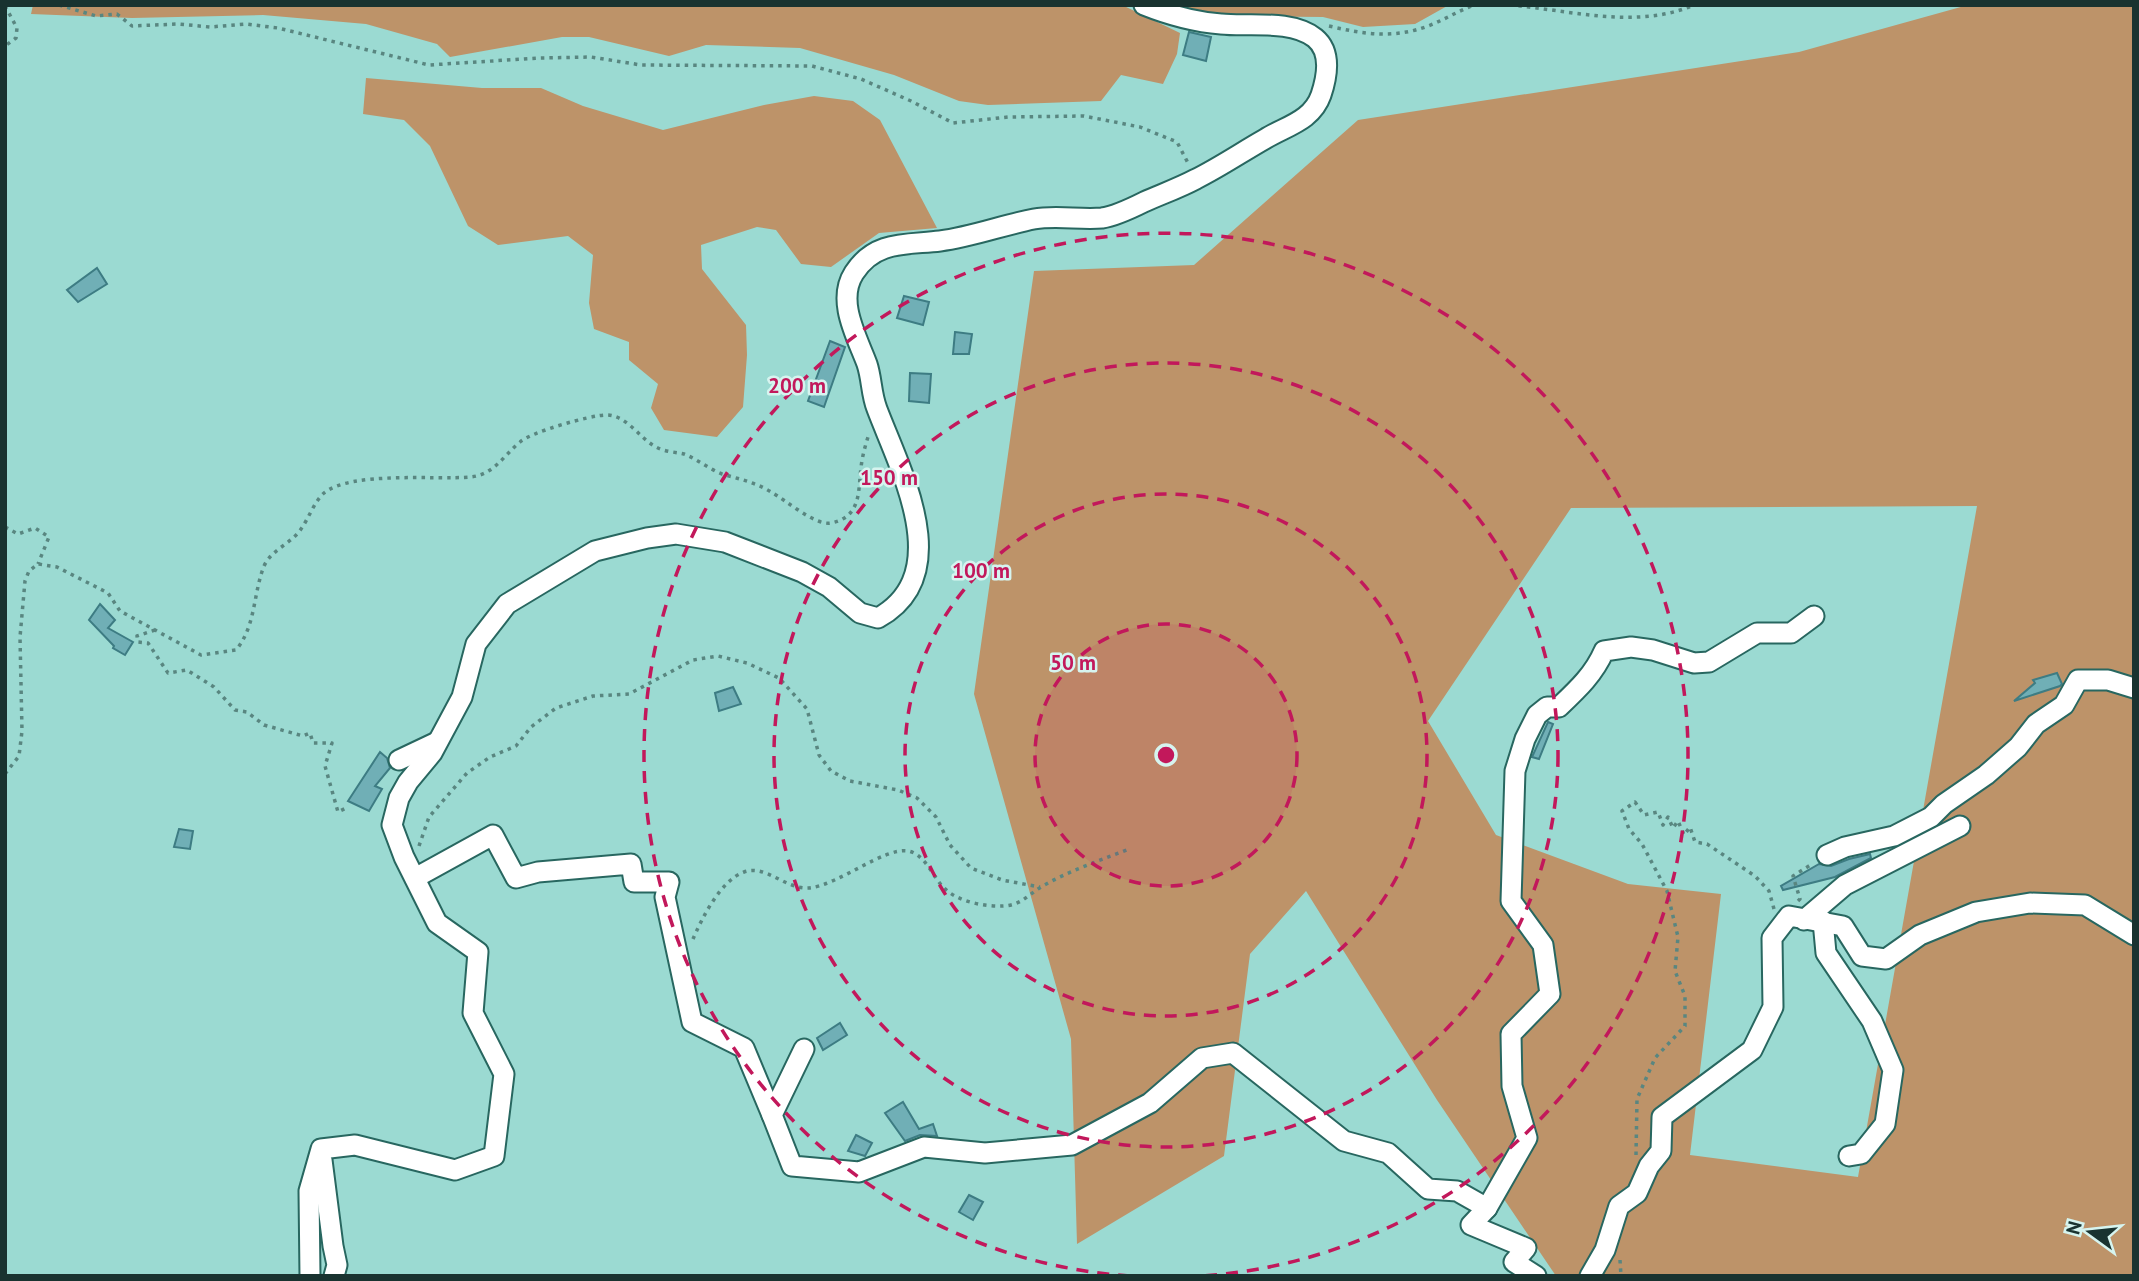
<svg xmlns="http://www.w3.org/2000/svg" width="2139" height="1281" viewBox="0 0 2139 1281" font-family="'PT Sans',sans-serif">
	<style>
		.green { fill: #bd9369; fill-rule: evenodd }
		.building { fill: #70afb6; stroke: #3d7c83; stroke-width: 2 }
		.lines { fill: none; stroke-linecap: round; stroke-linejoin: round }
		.street-casing { stroke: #286760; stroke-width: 23 }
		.path { stroke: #598680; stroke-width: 3.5; stroke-dasharray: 3.5 5; stroke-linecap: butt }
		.street { stroke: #fff; stroke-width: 19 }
		.ring { fill: none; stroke: #c2185b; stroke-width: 3.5; stroke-dasharray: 12 9 }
		.centre { fill: #c2185b; stroke: #d6f4ef; stroke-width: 3.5 }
		.ring-label { font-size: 21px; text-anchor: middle; font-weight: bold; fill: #c2185b; stroke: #d6f4ef; stroke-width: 5; stroke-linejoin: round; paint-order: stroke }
	</style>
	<rect width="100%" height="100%" fill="#9bdad2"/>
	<g class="green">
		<polygon points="33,5 446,5 449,7 450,5 1122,5 1180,33 1177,54 1163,84 1121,75 1101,101 988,105 959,101 894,75 800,48 706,45 669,56 589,37 562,37 450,57 437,44 366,24 263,15 132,18 31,14"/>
		<polygon points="1158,5 1449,5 1415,24 1363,27 1323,17 1215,16"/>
		<path d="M1968,5H2134V1276H1556L1437,1100L1306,891L1250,954L1224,1156L1077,1244L1071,1039L974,694L1034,271L1194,265L1358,120L1799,52ZM1977,506L1858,1177L1690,1155L1721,894L1628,884L1496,835L1428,721L1571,508Z"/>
		<polygon points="366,78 482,88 541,88 583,106 663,130 764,105 814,96 853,101 880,120 937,228 879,233 831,267 801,264 776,230 757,227 701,245 702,269 746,325 747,355 743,407 717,437 664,430 651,408 658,384 629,360 629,342 594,329 589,303 593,255 568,236 498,245 468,226 430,146 404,120 363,114"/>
	</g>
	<g class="building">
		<polygon points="1189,32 1211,37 1206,61 1183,55"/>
		<polygon points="97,268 107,284 78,302 67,290"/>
		<polygon points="904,296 929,302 923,325 897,318"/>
		<polygon points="955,332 972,334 969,354 953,354"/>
		<polygon points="830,341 845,347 824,407 808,401"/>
		<polygon points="910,373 931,374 929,403 909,401"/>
		<polygon points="100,604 115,620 108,628 133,642 125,655 113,648 114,646 89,620"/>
		<polygon points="2057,673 2062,684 2060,686 2014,701 2035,683 2033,680"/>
		<polygon points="733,687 741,704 719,711 715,693"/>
		<polygon points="1548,722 1553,724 1539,759 1532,757"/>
		<polygon points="380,752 387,758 390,768 375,786 382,789 369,811 348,801"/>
		<polygon points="179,829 193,831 190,849 174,847"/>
		<polygon points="1870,854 1871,858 1835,877 1783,890 1781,886 1819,864 1831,866 1849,859"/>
		<polygon points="840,1023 847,1035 823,1050 817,1038"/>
		<polygon points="903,1102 919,1129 933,1124 937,1136 920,1135 905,1141 885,1113"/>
		<polygon points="856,1135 872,1143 865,1156 848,1151"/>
		<polygon points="969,1195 983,1202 973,1220 959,1212"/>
	</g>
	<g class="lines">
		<g class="street-casing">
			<g id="street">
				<polyline points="399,760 437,742"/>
				<polyline points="1827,855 1845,847 1894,836 1931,817 1944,804 1986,775 2018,747 2036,724 2064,705 2078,680 2108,680 2134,688"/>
				<polyline points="415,878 493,835 516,878 538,872 631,864 634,882 669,882 665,897 692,1022 744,1048 772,1115"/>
				<polyline points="1804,920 1845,885 1960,826"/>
				<polyline points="1823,921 1826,953 1872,1021 1893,1070 1885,1124 1861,1154 1849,1156"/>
				<polyline points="804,1049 772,1115 792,1166 859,1172 924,1147 985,1153 1072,1145 1150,1103 1202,1058 1233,1053 1344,1141 1388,1153 1428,1189 1457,1191 1487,1208"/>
				<polyline points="322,1160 333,1246 337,1265 334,1276"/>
				<path d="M310,1276L309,1191L321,1149L355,1145L455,1170L494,1156L504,1074L473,1013L478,952L437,923L404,857L392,825L399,798L408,782L432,753L462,697L476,644L507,604L595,551L647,538L676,534L725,542L802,572L829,587L860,613L878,618C957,574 900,470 877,409C871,394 872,379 867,364C857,337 836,301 854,273C875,240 907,245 940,241C972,237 1003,225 1034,219C1056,215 1080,220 1102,218C1116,216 1132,208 1144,202C1162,194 1179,188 1196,179C1220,167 1242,152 1265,139C1286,126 1312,121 1321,95C1327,77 1332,52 1315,38C1291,19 1248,27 1221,24C1194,22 1169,15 1144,5"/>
				<path d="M1536,1276L1514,1262L1526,1248L1471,1225L1487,1208L1527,1138L1512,1086L1511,1034L1550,994L1543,945L1511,901L1515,771L1525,739L1537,715L1547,707H1559C1578,689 1594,674 1604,651L1631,647L1653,650L1694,663L1709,662L1757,633H1791L1814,616"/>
				<polyline points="1590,1276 1605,1250 1619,1206 1637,1193 1649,1166 1661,1151 1662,1117 1752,1050 1773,1007 1772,938 1789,916 1843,926 1862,956 1886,959 1920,935 1976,912 2030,903 2085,905 2134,935"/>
			</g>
		</g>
		<g class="path">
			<polyline points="59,5 96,16 117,14 132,26 178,24 210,27 246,24 278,28 429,65 539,58 591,57 641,65 812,66 861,79 911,101 953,123 1008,117 1084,116 1140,127 1177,142 1188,163"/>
			<path d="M1510,5C1570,10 1636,30 1694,5"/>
			<polyline points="5,6 17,28 16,38 5,46"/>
			<path d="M1329,26C1363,34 1394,39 1428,26C1444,20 1458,11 1474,5"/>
			<polyline points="5,527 18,534 35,528 49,537 38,564"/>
			<polyline points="155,630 137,636 138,642 148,643 168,673 187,670 214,687 235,710 247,712 264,725 303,736 310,733 313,743 332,743 325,766 338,812 346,808"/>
			<path d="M5,774L19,756L22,731L20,637L25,581L29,571L38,564L57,567L108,593L120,611L201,655L236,650C256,626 253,594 264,566C272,549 291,544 301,529C309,518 314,502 324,493C351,471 435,480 470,477C494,475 503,456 520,442C531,432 591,415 606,415C628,415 640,440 658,448C666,452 676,452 684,454C697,459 709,469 722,474C739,479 755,482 771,492C786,500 815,526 831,523C862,517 858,490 861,468C862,457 865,447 868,437"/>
			<polyline points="419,846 429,817 467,773 490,757 516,746 531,727 556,708 593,696 629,694 693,660 718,656 747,663 779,678 807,709 819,755 831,771 850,781 898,790 917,798 936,817 950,845 971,868 1002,880 1040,887"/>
			<polyline points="1798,901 1800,899 1793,876 1812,864"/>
			<path d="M693,939C702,918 721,880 744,872C766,864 786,890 809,888C839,885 884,847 908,851C925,854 933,877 944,888C958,902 986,907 1004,906C1021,905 1028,895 1041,887C1068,871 1099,861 1129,849"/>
			<polyline points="1636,1155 1637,1099 1655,1058 1685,1026 1685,996 1675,971 1678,937 1667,891 1642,844 1629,829 1622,811 1635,802 1644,815 1658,812 1663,825 1668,817 1673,828 1678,821 1684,835 1690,827 1695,842 1707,844 1755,876 1769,891 1774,909"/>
			<polyline points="1620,1260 1621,1276"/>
		</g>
		<use href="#street" class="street"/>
	</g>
	<circle cx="1166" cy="755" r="131" fill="#c2185b" fill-opacity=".12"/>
	<g class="ring">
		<circle cx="1166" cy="755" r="131"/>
		<circle cx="1166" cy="755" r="261"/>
		<circle cx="1166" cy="755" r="392"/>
		<path d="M1130 1276A522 522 0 1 1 1202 1276"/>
	</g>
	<circle cx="1166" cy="755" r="10" class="centre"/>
	<g class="ring-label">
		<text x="797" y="393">200 m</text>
		<text x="889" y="485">150 m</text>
		<text x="981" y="578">100 m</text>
		<text x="1073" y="670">50 m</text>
	</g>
	<rect width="2139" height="1281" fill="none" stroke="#193330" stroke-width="14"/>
	<g transform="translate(2090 1232) rotate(285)" stroke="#d6f4ef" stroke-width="5" paint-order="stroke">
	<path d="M0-5L12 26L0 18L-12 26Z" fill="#193330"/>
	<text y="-10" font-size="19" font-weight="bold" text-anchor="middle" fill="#193330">N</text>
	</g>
</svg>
